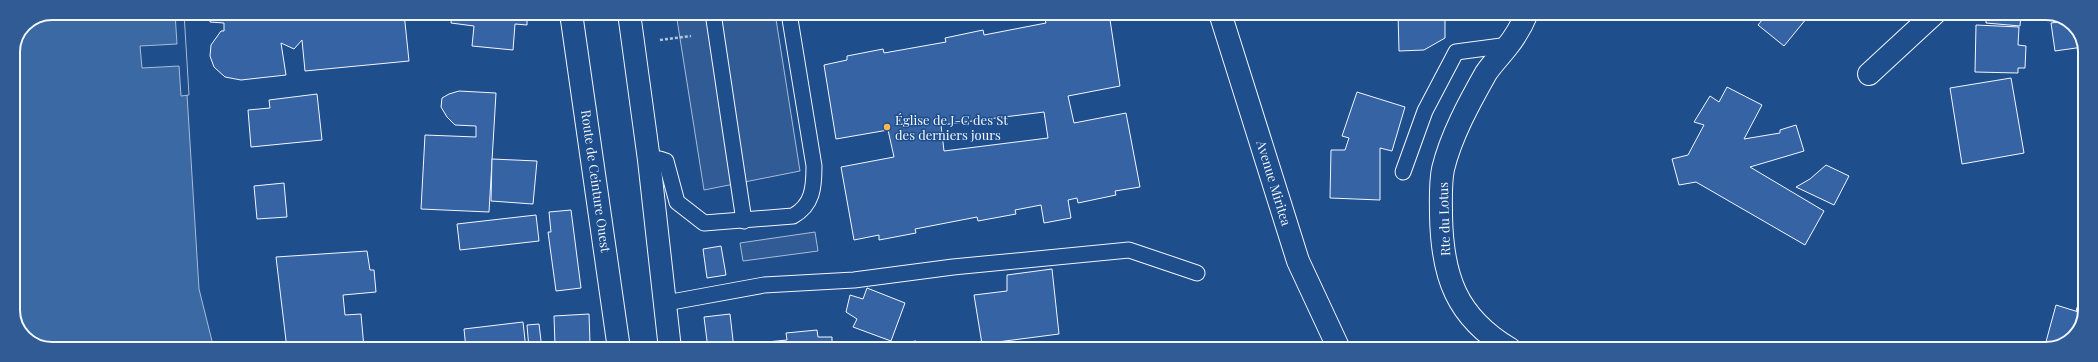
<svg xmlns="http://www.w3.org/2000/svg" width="2098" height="362" viewBox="0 0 2098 362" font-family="'Playfair Display',serif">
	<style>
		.parking { fill: #305b95; stroke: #a8bbd7 }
		.water { fill: #3b69a3; stroke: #a8bbd7 }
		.pier { fill: #1f4e8c; stroke: #a8bbd7 }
		.building { fill: #3563a3; stroke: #f2f6ff; fill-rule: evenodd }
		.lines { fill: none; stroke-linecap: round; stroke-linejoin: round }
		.lane-casing { stroke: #f2f6ff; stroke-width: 17 }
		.street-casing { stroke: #f2f6ff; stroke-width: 24 }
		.secondary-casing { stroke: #f2f6ff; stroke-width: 24 }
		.primary-casing { stroke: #f2f6ff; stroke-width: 24 }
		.path { stroke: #b3c4dc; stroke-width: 2.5; stroke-dasharray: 3 2; stroke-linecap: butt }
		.lane { stroke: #1f4e8c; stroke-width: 15 }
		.street { stroke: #1f4e8c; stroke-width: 22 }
		.secondary { stroke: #1f4e8c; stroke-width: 22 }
		.primary { stroke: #1f4e8c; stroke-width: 22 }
		.poi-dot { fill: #ffb74d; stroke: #1f4e8c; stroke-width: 1.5 }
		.labels { text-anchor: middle; stroke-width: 3; stroke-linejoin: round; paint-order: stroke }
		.poi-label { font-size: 13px; fill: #f2f6ff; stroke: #1f4e8c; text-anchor: start }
		.street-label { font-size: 13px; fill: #f2f6ff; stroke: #1f4e8c }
		.rim { fill: none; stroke: #f2f6ff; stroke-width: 2 }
	</style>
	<rect width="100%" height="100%" fill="#1f4e8c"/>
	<g class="parking">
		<polygon points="676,13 775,13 800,171 704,190"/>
		<polygon points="815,232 818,251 743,261 740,243"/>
	</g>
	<polygon class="water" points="52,13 182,13 199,289 214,349 47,349 24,337 13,315 13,52 25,24"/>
	<polygon class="pier" points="175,13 184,13 189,95 181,96 179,66 142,68 140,46 177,44"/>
	<g class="building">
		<polygon points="209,13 404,13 409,61 305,71 302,40 294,49 281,43 286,75 241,80 225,77 214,67 210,56 211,45 221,31 224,31 224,23 210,22"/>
		<polygon points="452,13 527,13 527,25 515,24 513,50 472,46 474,26 451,23"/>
		<path d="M1075,13H1084V16L1109,13L1120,86L1068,96L1074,123L1126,113L1140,187L1115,191L1116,195L1078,203L1077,198L1068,200L1071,218L1044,223L1041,205L1015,210L1016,214L978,221L977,217L915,229L916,233L879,240V235L854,240L841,167L894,157L888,130L836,139L824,65L847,60V56L883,49L884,53L946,42L945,38L983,30L984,35L1046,23L1045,19ZM1044,112L1048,138L944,151L941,125Z"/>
		<polygon points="1398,13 1445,13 1445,38 1424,50 1399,51"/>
		<polygon points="1768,13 1811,13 1784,46 1758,25"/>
		<polygon points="1986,13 2021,13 2020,26 1986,23"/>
		<polygon points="2066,21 2074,25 2083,47 2055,51 2051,23"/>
		<polygon points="1976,25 2019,27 2018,45 2026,46 2025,68 2018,68 2018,73 1975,72"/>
		<polygon points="2011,78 2024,153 1962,164 1950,88"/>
		<polygon points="1727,87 1762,105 1744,139 1780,133 1780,130 1796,125 1804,151 1750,167 1824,211 1805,245 1696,182 1679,185 1672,159 1688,155 1704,125 1694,122 1710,96 1719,102"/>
		<polygon points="459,91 496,93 489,212 421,209 425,135 476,137 476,126 455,125 447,117 441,107 442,98 449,94"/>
		<polygon points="1357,92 1405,107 1392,151 1380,148 1380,200 1330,198 1331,150 1345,150 1349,138 1342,136"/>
		<polygon points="317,94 322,140 251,147 248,110 270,108 269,100"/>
		<polygon points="492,159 537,161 533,204 491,201"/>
		<polygon points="1826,165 1849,176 1834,205 1796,187 1810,179"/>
		<polygon points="284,183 287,217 257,219 254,186"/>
		<polygon points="571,210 581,288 556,291 548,232 551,232 549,212"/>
		<polygon points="536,215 539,241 460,250 457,224"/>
		<polygon points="721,246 726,275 707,278 703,249"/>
		<polygon points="367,251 370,270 374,270 376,292 343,295 345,315 361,314 364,348 287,349 276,257"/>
		<polygon points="1052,269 1059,334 982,344 974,295 1007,291 1007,275"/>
		<polygon points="867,288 905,303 891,341 853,327 857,319 846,312 850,295 863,299"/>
		<polygon points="2081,295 2085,296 2085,314 2076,311"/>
		<polygon points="2056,305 2085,314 2085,315 2071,339 2044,349"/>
		<polygon points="589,314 590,343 555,345 554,316"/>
		<polygon points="730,314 734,349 708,349 704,317"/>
		<polygon points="523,322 526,349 466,349 464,329"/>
		<polygon points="539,324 542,349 529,349 527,325"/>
		<polygon points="817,330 818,337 832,337 832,349 748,349 747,344 787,340 786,333"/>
		<polygon points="916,341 917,349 861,349"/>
	</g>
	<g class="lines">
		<g class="lane-casing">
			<g id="lane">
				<polyline points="713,13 744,221"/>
				<path d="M649,160L660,159L666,161L677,202L704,223L793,216C813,205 814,187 814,166L789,13"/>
				<polyline points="1403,172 1425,111 1456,52 1509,45"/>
				<polyline points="666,303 764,285 854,280 953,267 1129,250 1197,273"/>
			</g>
		</g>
		<g class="street-casing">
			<polyline id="street" points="1869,74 1935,13"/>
		</g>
		<g class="secondary-casing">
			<g id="secondary">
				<polyline points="1220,13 1298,261 1339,349"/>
				<path d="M1510,349C1456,317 1442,276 1441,215C1441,200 1440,184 1443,169C1451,136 1469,103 1486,73C1492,64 1500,56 1507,47C1515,37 1522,25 1527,13"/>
			</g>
		</g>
		<g class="primary-casing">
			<g id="primary">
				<polyline points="571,13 619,349"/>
				<polyline points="629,13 649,160 670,349"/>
			</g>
		</g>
		<g class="path">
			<polyline points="815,18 845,13"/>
			<polyline points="660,40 691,36"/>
		</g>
		<use href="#lane" class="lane"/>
		<use href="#street" class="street"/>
		<use href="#secondary" class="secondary"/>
		<use href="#primary" class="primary"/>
	</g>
	<circle class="poi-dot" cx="887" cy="127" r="4"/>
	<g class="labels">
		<g class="poi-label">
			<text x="895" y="125">Église de J-C des St<tspan x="895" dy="15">des derniers jours</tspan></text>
		</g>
		<g class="street-label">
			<text transform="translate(596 181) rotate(82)" y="5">Route de Ceinture Ouest</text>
			<text transform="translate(1274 183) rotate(73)" y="5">Avenue Miritea</text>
			<text transform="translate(1444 219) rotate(-92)" y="5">Rte du Lotus</text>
		</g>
	</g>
	<path d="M0 0H2098V362H0ZM52 20H2046A32 32 0 0 1 2078 52V310A32 32 0 0 1 2046 342H52A32 32 0 0 1 20 310V52A32 32 0 0 1 52 20Z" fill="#305b95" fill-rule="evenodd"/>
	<path class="rim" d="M52 20H2046A32 32 0 0 1 2078 52V310A32 32 0 0 1 2046 342H52A32 32 0 0 1 20 310V52A32 32 0 0 1 52 20Z"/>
</svg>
